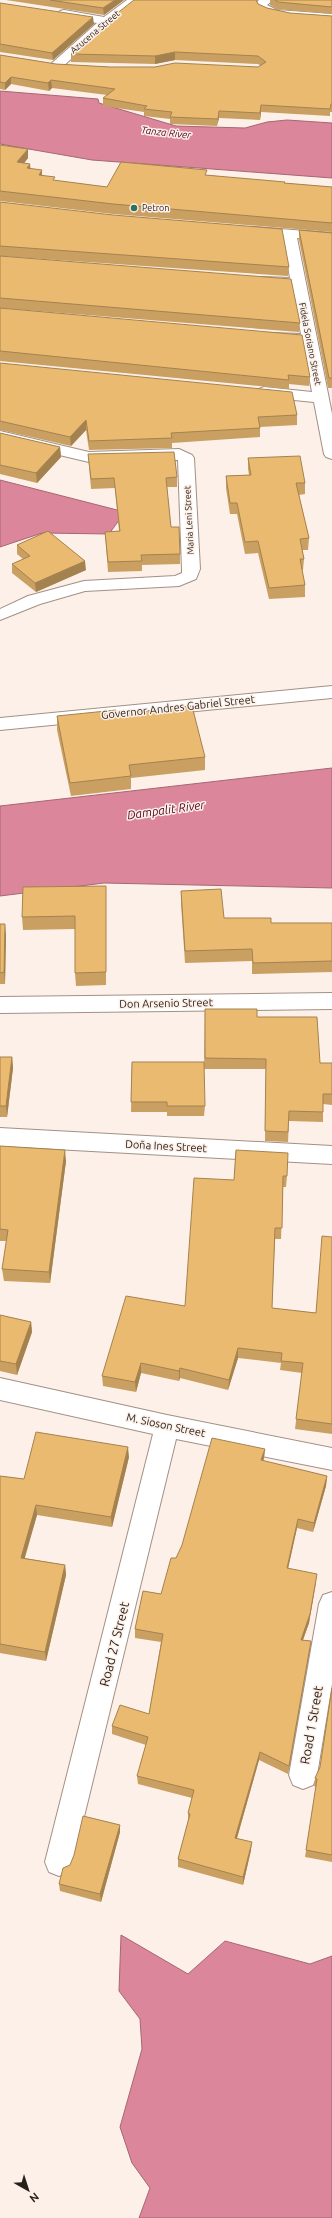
<svg xmlns="http://www.w3.org/2000/svg" width="332" height="2218" viewBox="0 0 332 2218" font-family="Ubuntu,sans-serif">
	<style>
		.water { fill: #db869a; stroke: #a56774 }
		.lines { fill: none; stroke-linecap: round; stroke-linejoin: round }
		.minor-casing { stroke: #a39084; stroke-width: 2 }
		.minor { fill: #fff; fill-rule: evenodd }
		.wall { fill: #c9a061 }
		.shaded-wall { fill: #a4824f }
		.building { fill: #eaba71; stroke: #a4824f }
		.poi-dot { fill: #30705e; stroke: #fdf0e8; stroke-width: 1.5 }
		.labels { text-anchor: middle; stroke-width: 3; stroke-linejoin: round; paint-order: stroke }
		.far-street-label { font-size: 9px; fill: #261f1a; stroke: #fdf0e8 }
		.far-poi-label { font-size: 9px; fill: #261f1a; stroke: #fdf0e8; text-anchor: start }
		.far-water-label { font-size: 10px; font-style: italic; fill: #520523; stroke: #fdf0e8 }
		.street-label { font-size: 11px; fill: #261f1a; stroke: #fdf0e8 }
		.water-label { font-size: 12px; font-style: italic; fill: #520523; stroke: #fdf0e8 }
		.near-street-label { font-size: 13px; fill: #261f1a; stroke: #fdf0e8 }
	</style>
	<rect width="100%" height="100%" fill="#fdf0e8"/>
	<g class="water">
		<polygon points="0,91 98,99 99,103 176,126 245,128 267,122 287,120 332,123 332,178 92,160 0,144"/>
		<polygon points="0,480 125,512 109,534 42,533 0,547"/>
		<polygon points="332,768 332,888 104,883 0,896 0,806"/>
		<polygon points="121,1935 188,1974 225,1941 310,1964 332,1956 332,2218 139,2218 150,2188 132,2163 120,2127 142,2049 140,2019 119,1991"/>
	</g>
	<g class="lines">
		<g class="minor-casing">
			<g id="minor">
				<polygon points="127,0 141,0 110,24 60,69 52,69 50,66 52,63 97,23 60,17 58,14 60,11 64,10 104,17"/>
				<path d="M259,0H273L267,5L277,10L332,14V22C316,20 261,21 255,4Z"/>
				<polygon points="254,227 332,233 332,241 297,238 332,414 332,459 326,457 324,454 314,402 264,397 259,395 256,392 259,389 264,387 312,392 303,343 268,339 266,336 268,333 301,334 292,287 262,285 255,281 262,277 290,278 283,237 249,234 247,231 249,228"/>
				<polygon points="0,431 89,452 179,449 192,455 194,458 200,569 196,579 179,586 85,591 40,604 0,620 0,609 28,596 84,581 175,576 182,573 182,569 178,460 89,462 0,441"/>
				<polygon points="332,686 332,698 0,730 0,718"/>
				<polygon points="332,993 332,1009 0,1013 0,997"/>
				<polygon points="0,1128 332,1146 332,1164 0,1146"/>
				<polygon points="0,1378 167,1415 332,1448 332,1470 176,1439 73,1862 69,1872 59,1876 49,1872 45,1862 153,1434 0,1400"/>
				<polygon points="332,1592 332,1684 317,1775 313,1785 303,1789 293,1785 289,1775 319,1604 323,1595"/>
			</g>
		</g>
		<use href="#minor" class="minor"/>
	</g>
	<g class="wall">
		<polygon points="6,0 124,0 104,15"/>
		<polygon points="257,0 258,4 267,8 290,13 332,16 332,112 330,112 330,116 261,112 260,120 219,118 217,126 170,124 170,119 144,116 144,112 103,106 103,98 107,95 52,88 49,91 11,84 5,90 0,89 0,55 56,64 110,67 258,67 261,66 258,64 175,60 155,64 71,62 71,54"/>
		<polygon points="270,0 332,0 332,14 277,9 270,5"/>
		<polygon points="0,3 94,24 53,60 0,52 0,53"/>
		<polygon points="0,145 28,158 24,163 30,169 42,175 55,181 107,187 207,175 284,183 332,187 332,232 113,214 0,201"/>
		<polygon points="0,202 289,267 288,276 0,256 300,323 299,332 0,308 310,377 309,386 289,384 289,389 0,361 0,362"/>
		<polygon points="299,230 332,233 332,388 328,388 299,240"/>
		<polygon points="0,363 297,415 297,425 260,427 260,437 172,443 172,448 89,450 86,430 71,446 0,430"/>
		<polygon points="0,433 60,447 61,457 37,483 0,474"/>
		<polygon points="88,454 177,477 177,487 167,487 171,527 180,554 180,564 142,565 142,571 108,572 105,532 119,531 115,488 91,489"/>
		<polygon points="248,458 305,483 305,494 299,495 309,538 308,550 302,550 304,559 303,570 302,570 305,585 305,597 269,599 258,553 245,554 237,514 230,514 226,488 226,476 249,475 248,469"/>
		<polygon points="17,545 86,570 36,592 12,573 12,564 23,559 17,554"/>
		<polygon points="117,714 205,757 205,770 131,778 131,789 71,796 57,730 57,716"/>
		<polygon points="106,886 106,985 76,986 75,973 75,929 23,930 22,917"/>
		<polygon points="181,891 224,918 271,923 332,923 332,972 252,974 252,961 185,963 181,903"/>
		<polygon points="0,924 6,935 5,984 0,984"/>
		<polygon points="205,1009 257,1017 320,1063 332,1063 332,1105 323,1104 323,1122 289,1121 288,1142 265,1141 266,1069 204,1069"/>
		<polygon points="0,1057 12,1057 13,1068 7,1117 0,1117"/>
		<polygon points="132,1062 205,1106 204,1116 167,1116 167,1112 131,1112"/>
		<polygon points="0,1146 66,1161 50,1283 4,1281 2,1269 7,1241 0,1241"/>
		<polygon points="236,1150 287,1176 286,1187 283,1187 281,1239 275,1239 272,1308 316,1313 332,1237 332,1434 295,1429 302,1373 280,1370 281,1363 238,1358 228,1390 180,1378 179,1381 141,1373 136,1392 103,1386 102,1376 185,1306 234,1180"/>
		<polygon points="0,1315 31,1322 32,1332 17,1375 0,1371"/>
		<polygon points="265,1449 264,1458 263,1461 327,1476 326,1486 313,1532 297,1528 288,1569 316,1583 309,1623 303,1640 310,1649 288,1774 259,1760 237,1838 251,1850 243,1885 178,1867 178,1859 188,1821 188,1813 192,1798 138,1784 137,1776 146,1745 112,1734 112,1726 149,1714 161,1642 135,1638 135,1629 161,1594 176,1558"/>
		<polygon points="129,1457 112,1527 37,1515 24,1558 65,1565 66,1575 46,1661 0,1653 0,1476 24,1479"/>
		<polygon points="332,1688 332,1862 305,1857 316,1787 314,1786 315,1778 320,1767"/>
		<polygon points="120,1825 120,1832 101,1902 60,1891 59,1884"/>
	</g>
	<g class="shaded-wall">
		<polygon points="115,0 124,0 104,15 103,8"/>
		<polygon points="93,17 94,24 53,60 52,53"/>
		<polygon points="175,52 175,60 155,64 155,56"/>
		<polygon points="11,77 11,84 5,90 5,83"/>
		<polygon points="51,80 52,88 49,91 48,83"/>
		<polygon points="261,105 261,112 260,120 260,113"/>
		<polygon points="219,111 219,118 217,126 218,119"/>
		<polygon points="28,149 28,158 18,171 17,162"/>
		<polygon points="30,164 31,173 27,168"/>
		<polygon points="42,170 42,179 39,175"/>
		<polygon points="86,420 86,430 71,446 70,437"/>
		<polygon points="60,447 61,457 37,483 36,473"/>
		<polygon points="85,561 86,570 36,592 35,583"/>
		<polygon points="5,924 6,935 5,984 4,972"/>
		<polygon points="12,1057 13,1068 7,1117 6,1106"/>
		<polygon points="65,1150 66,1161 50,1283 49,1272"/>
		<polygon points="31,1322 32,1332 17,1375 16,1364"/>
		<polygon points="238,1348 238,1358 228,1390 229,1380"/>
		<polygon points="141,1363 141,1373 136,1392 135,1382"/>
		<polygon points="180,1368 180,1378 179,1381 179,1371"/>
		<polygon points="128,1447 129,1457 112,1527 111,1517"/>
		<polygon points="265,1449 264,1458 260,1470 261,1460"/>
		<polygon points="327,1476 326,1486 313,1532 314,1523"/>
		<polygon points="36,1505 37,1515 22,1568 21,1558"/>
		<polygon points="298,1519 297,1528 286,1577 287,1568"/>
		<polygon points="65,1565 66,1575 46,1661 45,1652"/>
		<polygon points="317,1574 309,1623 300,1648 301,1640"/>
		<polygon points="311,1641 310,1649 288,1774 289,1766"/>
		<polygon points="260,1752 259,1760 235,1845 235,1838"/>
		<polygon points="120,1825 120,1832 101,1902 100,1894"/>
		<polygon points="252,1842 251,1850 243,1885 243,1877"/>
	</g>
	<g class="building">
		<polygon points="50,0 115,0 103,8"/>
		<polygon points="134,0 256,0 258,4 267,8 290,13 332,16 332,104 331,104 330,109 261,105 260,113 219,111 218,119 170,117 172,112 144,109 147,106 103,98 115,89 51,80 48,83 11,77 5,83 0,82 0,55 56,64 110,67 155,67 175,63 258,67 266,62 258,56 175,52 155,56 71,54 111,18"/>
		<polygon points="275,0 332,0 332,7 278,2"/>
		<polygon points="0,3 93,17 52,53 0,44"/>
		<polygon points="0,145 28,149 17,162 30,164 27,168 42,170 39,175 55,177 53,180 107,187 121,162 207,170 205,175 285,182 284,183 332,187 332,223 113,204 0,191"/>
		<polygon points="0,202 113,215 282,229 289,267 0,246"/>
		<polygon points="299,230 332,233 332,378 329,378"/>
		<polygon points="0,256 291,279 300,323 0,298"/>
		<polygon points="0,308 302,335 310,377 288,375 289,380 0,351"/>
		<polygon points="0,363 292,392 297,415 258,417 260,428 171,433 172,438 89,441 86,420 70,437 0,421"/>
		<polygon points="0,433 60,447 36,473 0,465"/>
		<polygon points="174,452 177,477 166,478 171,527 179,527 180,554 141,555 142,561 108,562 105,532 120,531 114,478 91,479 88,454"/>
		<polygon points="300,456 305,483 296,483 309,538 300,539 304,559 300,559 305,585 269,588 258,541 245,542 237,503 230,503 226,476 251,475 248,458"/>
		<polygon points="48,531 85,561 35,583 12,564 30,556 17,545"/>
		<polygon points="192,706 205,757 129,765 131,776 70,783 57,716 116,710 117,714"/>
		<polygon points="106,886 106,972 75,973 75,916 22,917 23,887"/>
		<polygon points="221,889 224,918 271,918 271,923 332,923 332,961 253,963 252,949 185,951 181,891"/>
		<polygon points="0,924 5,924 4,972 0,973"/>
		<polygon points="205,1009 257,1009 257,1017 317,1017 320,1063 332,1063 332,1094 323,1094 323,1112 289,1111 288,1132 265,1131 266,1059 205,1058"/>
		<polygon points="0,1057 12,1057 6,1106 0,1106"/>
		<polygon points="132,1062 204,1062 205,1106 167,1106 167,1102 131,1102"/>
		<polygon points="0,1146 65,1150 49,1272 2,1269 8,1230 0,1229"/>
		<polygon points="236,1150 288,1153 287,1176 283,1176 282,1228 275,1228 272,1308 316,1313 322,1236 332,1237 332,1424 296,1419 303,1363 281,1361 282,1353 238,1348 229,1380 180,1368 179,1371 141,1363 135,1382 102,1376 126,1296 185,1306 194,1178 234,1180"/>
		<polygon points="0,1315 31,1322 16,1364 0,1361"/>
		<polygon points="36,1432 128,1447 111,1517 36,1505 21,1558 65,1565 45,1652 0,1644 0,1476 24,1479"/>
		<polygon points="212,1438 265,1449 261,1460 327,1476 314,1523 298,1519 287,1568 317,1574 310,1614 301,1640 311,1641 289,1766 260,1752 235,1838 252,1842 243,1877 178,1859 190,1814 188,1813 194,1790 137,1776 148,1737 112,1726 120,1705 149,1714 163,1634 135,1629 143,1591 161,1594 171,1558 176,1558 182,1545"/>
		<polygon points="332,1688 332,1855 306,1850 317,1779 315,1778 320,1767"/>
		<polygon points="83,1816 120,1825 100,1894 59,1884 63,1868 70,1865 74,1855"/>
	</g>
	<circle class="poi-dot" cx="134" cy="208" r="4"/>
	<g class="labels">
		<g class="far-street-label">
			<text transform="translate(95 32) rotate(-40)" y="3">Azucena Street</text>
			<text transform="translate(310 344) rotate(79)" y="3">Fidela Soriano Street</text>
			<text transform="translate(189 520) rotate(-93)" y="3">Maria Leni Street</text>
		</g>
		<g class="far-poi-label">
			<text x="142" y="211">Petron</text>
		</g>
		<g class="far-water-label">
			<text transform="translate(166 132) rotate(6)" y="4">Tanza River</text>
		</g>
		<g class="street-label">
			<text transform="translate(178 707) rotate(-6)" y="4">Governor Andres Gabriel Street</text>
			<text transform="translate(166 1003) rotate(-1)" y="4">Don Arsenio Street</text>
			<text transform="translate(166 1146) rotate(3)" y="4">Doña Ines Street</text>
			<text transform="translate(166 1425) rotate(12)" y="4">M. Sioson Street</text>
		</g>
		<g class="water-label">
			<text transform="translate(166 810) rotate(-8)" y="4">Dampalit River</text>
		</g>
		<g class="near-street-label">
			<text transform="translate(114 1644) rotate(-76)" y="5">Road 27 Street</text>
			<text transform="translate(311 1725) rotate(-80)" y="5">Road 1 Street</text>
		</g>
	</g>
	<g transform="translate(28 2190) rotate(141)" stroke="#fdf0e8" stroke-width="3" paint-order="stroke">
	<path d="M0-3L7 15L0 10L-7 15Z" fill="#261f1a"/>
	<text y="-6" font-size="11" font-weight="bold" text-anchor="middle" fill="#261f1a">N</text>
	</g>
</svg>
